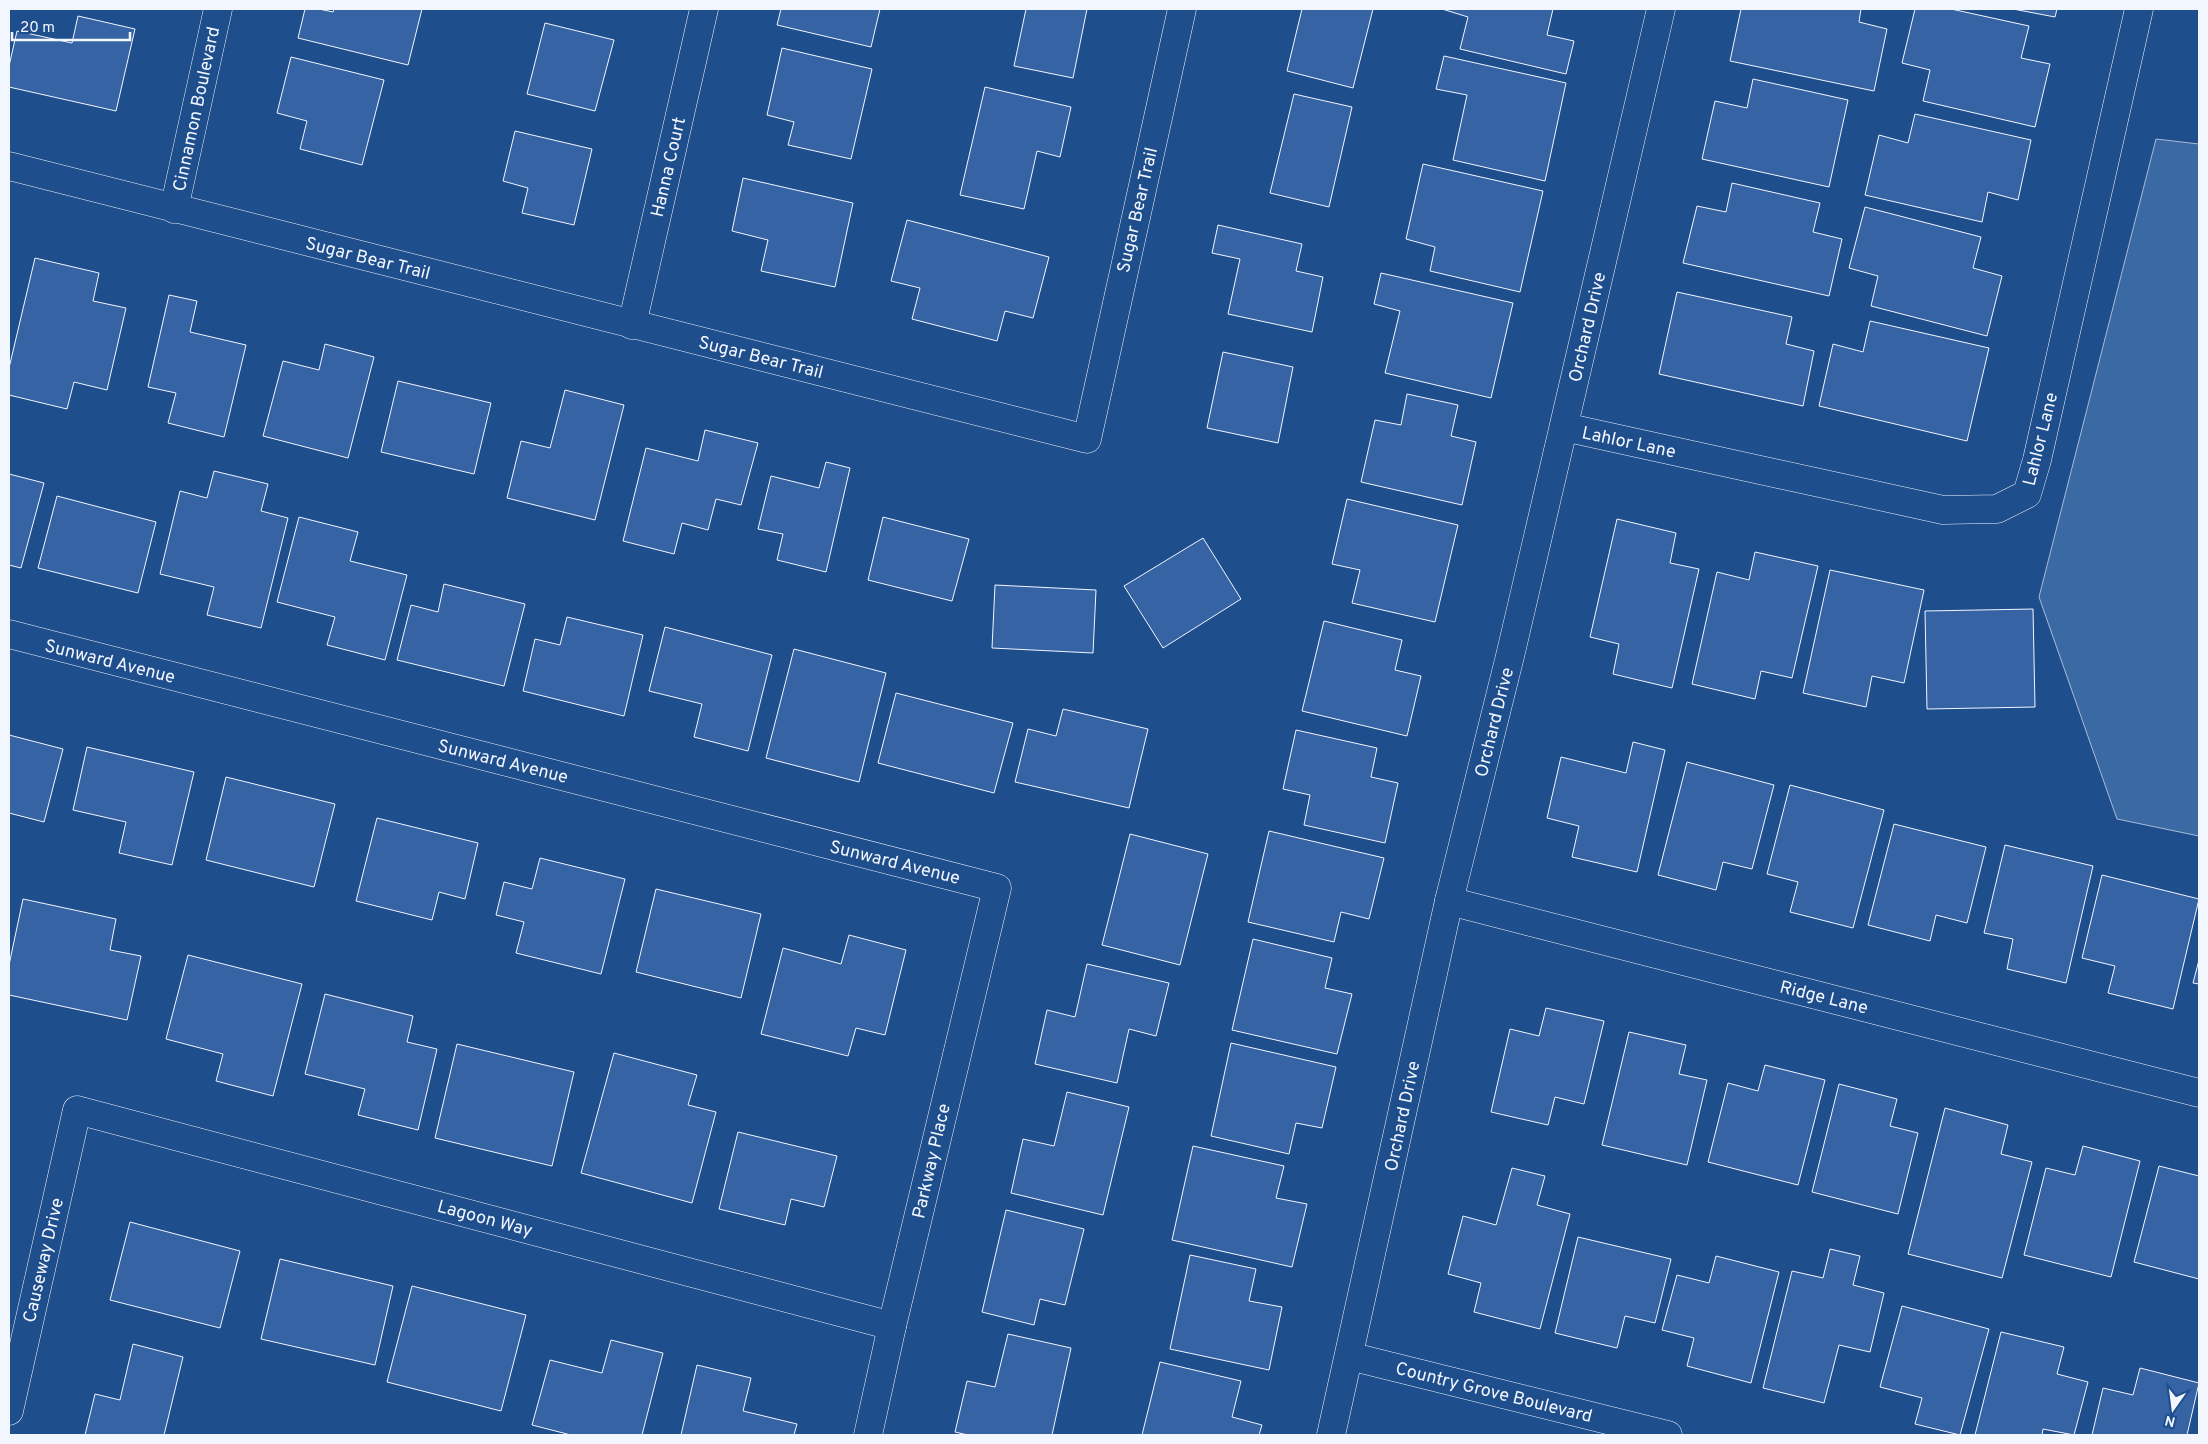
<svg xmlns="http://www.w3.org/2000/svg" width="2208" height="1444" viewBox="0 0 2208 1444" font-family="Overpass,sans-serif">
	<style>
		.water { fill: #3b69a3; stroke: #a8bbd7 }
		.building { fill: #3563a3; stroke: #f2f6ff }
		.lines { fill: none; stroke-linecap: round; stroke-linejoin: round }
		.street-casing { stroke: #f2f6ff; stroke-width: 29 }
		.street { stroke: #1f4e8c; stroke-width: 28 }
		.labels { text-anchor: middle; stroke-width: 4; stroke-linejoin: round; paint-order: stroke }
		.street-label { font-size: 18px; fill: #f2f6ff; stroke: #1f4e8c }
	</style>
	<rect width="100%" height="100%" fill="#1f4e8c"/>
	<polygon class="water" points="2156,139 2199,144 2199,836 2117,819 2039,597"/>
	<g class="building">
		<polygon points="305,9 319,9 333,12 334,9 422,9 408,65 298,38"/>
		<polygon points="781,9 880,9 871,47 777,25"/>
		<polygon points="1026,9 1087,9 1073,78 1014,66"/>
		<polygon points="1302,9 1373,9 1353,88 1287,71"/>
		<polygon points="1442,9 1553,9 1547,35 1574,41 1566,74 1460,49 1468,17"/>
		<polygon points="1741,9 1861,9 1859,22 1887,29 1874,91 1730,61"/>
		<polygon points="1915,9 1951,9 2029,26 2021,58 2050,64 2035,127 1923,101 1930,70 1902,63"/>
		<polygon points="2013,9 2057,9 2055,17"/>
		<polygon points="78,16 135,29 116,111 9,87 9,66 17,31 72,43"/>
		<polygon points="545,23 614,40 595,111 527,94"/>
		<polygon points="782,48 872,69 851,159 788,145 794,122 767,115"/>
		<polygon points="1444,56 1566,83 1545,181 1453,160 1467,95 1436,89"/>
		<polygon points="291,57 384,80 362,165 300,149 307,121 277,113"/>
		<polygon points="1753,79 1848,100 1829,187 1702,159 1715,101 1747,108"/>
		<polygon points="985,87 1071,107 1060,157 1037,151 1024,209 960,195"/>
		<polygon points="1294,94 1352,107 1329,207 1270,193"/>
		<polygon points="1915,114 2031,140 2018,200 1988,192 1982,222 1865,195 1879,135 1908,143"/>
		<polygon points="515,131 592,149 574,225 522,213 528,188 503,181"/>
		<polygon points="1423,164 1543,191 1520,292 1430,271 1435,247 1406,239"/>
		<polygon points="743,178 853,203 835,287 761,271 768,240 732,231"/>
		<polygon points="1732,183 1820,203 1813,232 1842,239 1829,296 1683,263 1697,206 1726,212"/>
		<polygon points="1865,207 1981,237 1973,268 2002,276 1987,336 1871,306 1878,276 1849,268"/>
		<polygon points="907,220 1049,257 1033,318 1005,311 997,341 912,319 920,288 891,281"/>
		<polygon points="1218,225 1302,244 1296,271 1323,277 1312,332 1228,314 1240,259 1212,253"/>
		<polygon points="35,258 99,273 93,301 126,308 107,390 74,382 67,409 9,395 9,368"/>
		<polygon points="1381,273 1513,303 1491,398 1385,373 1400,311 1374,304"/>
		<polygon points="1677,292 1792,317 1786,344 1814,351 1803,406 1659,374"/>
		<polygon points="169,295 197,301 190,332 246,345 224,437 168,423 176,393 148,387"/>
		<polygon points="1870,321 1989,348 1967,441 1819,406 1833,344 1863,352"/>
		<polygon points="325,344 374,357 348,458 263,436 283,361 319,370"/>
		<polygon points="1223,352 1293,367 1278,443 1207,428"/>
		<polygon points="398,381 491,403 474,474 381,452"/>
		<polygon points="565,390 624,405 595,520 507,498 521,441 550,448"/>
		<polygon points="1407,394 1458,405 1451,436 1476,442 1462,505 1361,482 1375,420 1401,425"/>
		<polygon points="705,430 758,443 741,505 716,499 708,530 682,523 674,554 623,541 646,448 698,461"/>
		<polygon points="826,462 850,468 826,572 777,560 783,534 758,529 771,476 819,488"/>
		<polygon points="214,471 268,484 261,511 288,518 261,628 207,615 214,587 160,574 180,491 207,498"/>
		<polygon points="9,474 44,483 21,568 9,565"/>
		<polygon points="57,496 156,522 138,593 38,568"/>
		<polygon points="1347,499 1458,525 1435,622 1352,603 1360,570 1332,564"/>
		<polygon points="299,517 358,532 350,561 407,575 385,660 327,645 335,617 277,602"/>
		<polygon points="883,517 969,539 952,601 868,580"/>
		<polygon points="1617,519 1676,533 1670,563 1699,569 1672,688 1613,674 1619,644 1590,637"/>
		<polygon points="1203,538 1241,599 1163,648 1124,586"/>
		<polygon points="1755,552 1818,566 1792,678 1761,671 1755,699 1692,684 1717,572 1749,580"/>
		<polygon points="1830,570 1924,590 1904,683 1872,676 1866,707 1803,693"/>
		<polygon points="444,584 525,604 504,686 397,660 411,605 438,612"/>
		<polygon points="995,585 1096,590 1093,653 992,648"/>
		<polygon points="2033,609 2035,707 1927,709 1925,611"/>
		<polygon points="567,617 643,635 624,716 523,691 535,639 560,645"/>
		<polygon points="1324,621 1402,640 1395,670 1421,676 1407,736 1302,711"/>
		<polygon points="665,627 772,655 748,751 694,737 702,704 649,691"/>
		<polygon points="794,649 886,673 859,782 766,758"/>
		<polygon points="896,693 1013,723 994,793 878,763"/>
		<polygon points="1063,709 1148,729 1129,808 1015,782 1028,729 1056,736"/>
		<polygon points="1296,730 1377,748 1371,777 1398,783 1385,843 1304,825 1310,795 1283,789"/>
		<polygon points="9,735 63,749 44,822 9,813"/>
		<polygon points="1633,742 1665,750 1637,872 1572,857 1579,826 1547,818 1561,757 1626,773"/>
		<polygon points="87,747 194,772 172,865 119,853 126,822 73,810"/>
		<polygon points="1687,762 1774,785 1752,869 1723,862 1716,890 1658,875"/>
		<polygon points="226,777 335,804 314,887 206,860"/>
		<polygon points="1790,785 1884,810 1853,928 1790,912 1798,882 1767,874"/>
		<polygon points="377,818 478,843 465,899 439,892 432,920 356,901"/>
		<polygon points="1894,824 1986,847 1967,923 1936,915 1930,941 1868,925"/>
		<polygon points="1269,831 1384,858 1369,919 1341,912 1334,942 1248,922"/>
		<polygon points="1130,834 1208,854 1180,965 1102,945"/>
		<polygon points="2005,845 2093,866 2066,983 2007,969 2013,939 1984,933"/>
		<polygon points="540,858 625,879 601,974 516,953 524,922 496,915 504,882 532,889"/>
		<polygon points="2102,875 2199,899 2173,1009 2108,993 2115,966 2082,958"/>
		<polygon points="656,889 761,914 741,998 636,972"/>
		<polygon points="23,899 116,919 110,950 141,956 127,1020 9,995 9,965"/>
		<polygon points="849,935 906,950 885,1035 856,1028 848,1056 761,1034 783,948 841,964"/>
		<polygon points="1253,939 1332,958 1325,988 1352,994 1337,1054 1232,1030"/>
		<polygon points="188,955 302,984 273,1096 216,1081 223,1054 166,1039"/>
		<polygon points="2199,960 2199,984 2193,983"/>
		<polygon points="1087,964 1169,983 1156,1036 1129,1029 1117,1083 1035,1064 1047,1010 1075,1017"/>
		<polygon points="325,994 413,1016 407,1042 437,1049 418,1130 358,1115 365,1089 305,1074"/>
		<polygon points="1546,1008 1604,1021 1584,1104 1555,1097 1548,1125 1491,1112 1510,1029 1539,1036"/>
		<polygon points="1629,1032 1686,1045 1679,1074 1707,1080 1687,1165 1602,1145"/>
		<polygon points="1231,1043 1336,1067 1322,1128 1296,1123 1289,1154 1211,1136"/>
		<polygon points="457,1044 574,1072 552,1166 435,1138"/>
		<polygon points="614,1053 697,1075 688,1105 716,1112 692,1203 581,1173"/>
		<polygon points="1765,1065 1825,1080 1798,1185 1708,1162 1728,1083 1758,1091"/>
		<polygon points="1839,1084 1897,1099 1890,1126 1918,1133 1898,1214 1812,1192"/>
		<polygon points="1067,1092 1129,1107 1103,1215 1011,1193 1023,1139 1054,1146"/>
		<polygon points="1945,1108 2008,1125 2001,1154 2032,1162 2002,1278 1908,1254"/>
		<polygon points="738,1132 837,1156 824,1207 791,1199 785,1225 719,1209"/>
		<polygon points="1193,1146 1284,1166 1276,1198 1307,1204 1292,1267 1172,1240"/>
		<polygon points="2083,1146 2140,1161 2111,1277 2024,1255 2046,1168 2075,1175"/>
		<polygon points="2159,1166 2199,1176 2199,1279 2134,1262"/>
		<polygon points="1512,1168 1545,1176 1537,1205 1570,1214 1540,1329 1474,1312 1481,1283 1448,1274 1463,1216 1496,1225"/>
		<polygon points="1006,1210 1084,1229 1065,1305 1040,1299 1034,1325 982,1312"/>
		<polygon points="130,1222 240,1251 220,1328 110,1300"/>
		<polygon points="1578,1237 1671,1259 1655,1323 1625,1316 1617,1348 1555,1333"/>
		<polygon points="1830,1249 1860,1256 1853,1285 1884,1293 1870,1352 1839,1345 1824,1403 1763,1388 1792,1271 1823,1278"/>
		<polygon points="1190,1255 1256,1269 1249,1301 1282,1307 1269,1370 1170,1349"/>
		<polygon points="1716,1256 1779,1272 1751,1383 1687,1366 1694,1338 1662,1330 1677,1275 1709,1283"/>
		<polygon points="280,1259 393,1286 375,1365 261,1339"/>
		<polygon points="412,1286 526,1315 501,1411 387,1382"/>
		<polygon points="1902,1306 1989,1329 1960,1435 1915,1424 1922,1398 1880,1387"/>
		<polygon points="2001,1332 2064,1347 2057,1374 2088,1382 2074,1435 2043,1429 2042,1435 1975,1435"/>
		<polygon points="1008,1334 1071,1348 1052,1435 968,1435 955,1432 967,1381 995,1387"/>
		<polygon points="611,1340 663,1353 642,1435 571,1435 532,1425 550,1360 602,1373"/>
		<polygon points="133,1344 183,1357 164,1435 85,1435 95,1394 120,1400"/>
		<polygon points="1160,1362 1241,1381 1232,1417 1262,1425 1259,1435 1142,1435"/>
		<polygon points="697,1365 751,1378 743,1411 797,1424 794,1435 681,1435"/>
		<polygon points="2140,1368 2199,1383 2187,1435 2092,1435 2103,1388 2133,1395"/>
	</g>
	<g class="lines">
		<g class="street-casing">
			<g id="street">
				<polyline points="9,166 1087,439 1182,9"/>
				<polyline points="174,209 218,9"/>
				<polyline points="632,325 704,9"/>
				<polyline points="1564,427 1943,510 1997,509 2027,494 2037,460 2139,9"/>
				<polyline points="9,634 997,888 892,1326 868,1435"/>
				<polyline points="1449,901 2199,1093"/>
				<polyline points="1349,1356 1668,1435"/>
				<polyline points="9,1411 77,1110 892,1326"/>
				<polyline points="1331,1435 1449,901 1511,652 1661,9"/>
			</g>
		</g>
		<use href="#street" class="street"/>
	</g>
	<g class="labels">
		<g class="street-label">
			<text transform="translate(196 109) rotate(-78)" y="6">Cinnamon Boulevard</text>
			<text transform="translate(668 167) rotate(-77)" y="6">Hanna Court</text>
			<text transform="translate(1137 210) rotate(-77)" y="6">Sugar Bear Trail</text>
			<text transform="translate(368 258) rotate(14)" y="6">Sugar Bear Trail</text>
			<text transform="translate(1587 327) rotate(-77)" y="6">Orchard Drive</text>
			<text transform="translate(761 357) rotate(14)" y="6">Sugar Bear Trail</text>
			<text transform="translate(2040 439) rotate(-76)" y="6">Lahlor Lane</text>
			<text transform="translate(1629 442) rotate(12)" y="6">Lahlor Lane</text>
			<text transform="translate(110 661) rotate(14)" y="6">Sunward Avenue</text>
			<text transform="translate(1494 722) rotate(-76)" y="6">Orchard Drive</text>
			<text transform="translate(503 761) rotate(14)" y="6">Sunward Avenue</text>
			<text transform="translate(895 862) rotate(14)" y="6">Sunward Avenue</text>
			<text transform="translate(1824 997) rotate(14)" y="6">Ridge Lane</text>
			<text transform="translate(1402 1116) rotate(-78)" y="6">Orchard Drive</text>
			<text transform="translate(931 1161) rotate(-77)" y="6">Parkway Place</text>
			<text transform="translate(485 1218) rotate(15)" y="6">Lagoon Way</text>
			<text transform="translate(43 1260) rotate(-77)" y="6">Causeway Drive</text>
			<text transform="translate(1494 1392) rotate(14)" y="6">Country Grove Boulevard</text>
		</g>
	</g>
	<rect width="2208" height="1444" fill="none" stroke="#f2f6ff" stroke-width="20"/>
	<g transform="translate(2173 1409) rotate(194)" stroke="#1f4e8c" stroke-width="4" paint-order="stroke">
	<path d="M0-4L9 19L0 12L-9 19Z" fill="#f2f6ff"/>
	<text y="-8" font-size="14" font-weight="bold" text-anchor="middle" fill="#f2f6ff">N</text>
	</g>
	<path d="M12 32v8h118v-8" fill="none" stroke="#f2f6ff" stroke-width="2.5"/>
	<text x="20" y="32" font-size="15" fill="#f2f6ff" stroke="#1f4e8c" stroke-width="4" paint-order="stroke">20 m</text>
</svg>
